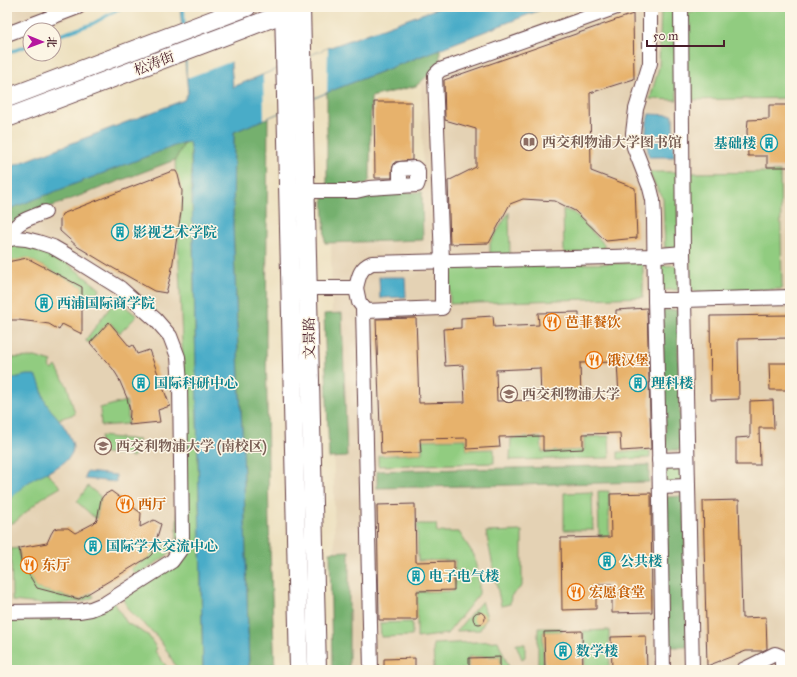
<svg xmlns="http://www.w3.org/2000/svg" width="797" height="677" viewBox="0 0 797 677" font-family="'IM FELL Great Primer','Noto Serif SC',serif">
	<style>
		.built { fill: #e4d2b4 }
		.green { fill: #91cc80; stroke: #6e7656 }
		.forest { fill: #74b06e; stroke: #5f684c }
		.water { fill: #49acc8; stroke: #4a667a }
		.pier { fill: #ede0bf }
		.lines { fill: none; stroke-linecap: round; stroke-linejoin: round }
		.stream { stroke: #49acc8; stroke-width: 3 }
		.building { fill: #e7b26c; fill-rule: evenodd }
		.minor-casing { stroke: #623c41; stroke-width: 16 }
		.major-casing { stroke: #623c41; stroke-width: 20 }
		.minor { stroke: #fff; stroke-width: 14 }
		.major { stroke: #fff; stroke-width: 18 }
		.labels { text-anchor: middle; stroke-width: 3; stroke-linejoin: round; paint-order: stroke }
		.street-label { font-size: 14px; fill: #4a1f2b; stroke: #fcf5e5 }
		.education-label { font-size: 14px; font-weight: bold; fill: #785e54; stroke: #fcf5e5; text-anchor: start }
		.culture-label { font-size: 14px; font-weight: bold; fill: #0d838f; stroke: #fcf5e5; text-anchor: start }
		.food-label { font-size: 14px; font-weight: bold; fill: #c56008; stroke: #fcf5e5; text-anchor: start }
	</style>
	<rect width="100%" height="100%" fill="#fcf5e5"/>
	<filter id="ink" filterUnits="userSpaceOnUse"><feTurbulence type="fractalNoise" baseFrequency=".025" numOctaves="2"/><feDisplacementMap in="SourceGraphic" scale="8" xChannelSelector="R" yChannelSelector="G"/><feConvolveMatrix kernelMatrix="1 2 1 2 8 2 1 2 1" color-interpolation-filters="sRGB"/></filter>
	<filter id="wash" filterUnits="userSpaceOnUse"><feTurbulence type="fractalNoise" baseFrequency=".012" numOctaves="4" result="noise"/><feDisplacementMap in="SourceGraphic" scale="16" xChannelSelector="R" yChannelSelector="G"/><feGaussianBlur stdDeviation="0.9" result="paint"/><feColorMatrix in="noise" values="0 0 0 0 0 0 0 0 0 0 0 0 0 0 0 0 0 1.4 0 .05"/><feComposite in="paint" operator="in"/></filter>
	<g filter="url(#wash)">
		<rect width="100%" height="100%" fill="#ede0bf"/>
		<g class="built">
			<polygon points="7,7 97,7 7,41"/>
			<polygon points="608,7 790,7 790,670 336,670 331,234 424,232 421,69"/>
			<polygon points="191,151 203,670 7,670 7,222"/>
		</g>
		<g class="green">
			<polygon points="661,7 675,7 677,100 650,99 659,67"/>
			<polygon points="711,7 790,7 790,98 687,100 687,14"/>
			<polygon points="185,142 189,142 191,151 203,670 178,670 167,651 156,635 129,611 123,599 175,563 184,396 175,160"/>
			<polygon points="648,172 678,172 678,247 665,248 663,199"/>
			<polygon points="780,172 782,289 695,292 691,288 688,173"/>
			<polygon points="563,209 574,213 604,244 604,252 564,253"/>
			<polygon points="509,212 510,255 490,255 490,243"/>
			<polygon points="7,244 30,244 61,258 100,289 99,292 82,300 82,287 27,258 7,262"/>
			<polygon points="643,263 643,297 450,304 449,266"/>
			<polygon points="678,265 678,290 659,290 658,266"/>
			<polygon points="114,302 121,303 137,316 120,333 109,322 89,343 86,341 87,338"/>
			<path d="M35,357L52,362L49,367L52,370L56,366L68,388L75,414L59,419C78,453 79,452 47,473L61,487L42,498L15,522L7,524V358Z"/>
			<polygon points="126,401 128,411 128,424 101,426 100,408"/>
			<polygon points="101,436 139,440 133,457 99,452"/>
			<polygon points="609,436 610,458 510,460 511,438 541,438 542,452 584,450 584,437"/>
			<polygon points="466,439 467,450 494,449 494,463 378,466 378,456 422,453 422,440"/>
			<polygon points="650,451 650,458 618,459 618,452"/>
			<polygon points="663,466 683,466 683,483 664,484"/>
			<polygon points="88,486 101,497 96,519 77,502"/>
			<polygon points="598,491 609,491 609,536 599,536"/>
			<polygon points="592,492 593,530 564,530 564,493"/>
			<polygon points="417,524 436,524 437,532 459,532 474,555 479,581 479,594 447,634 417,638 417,592 454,591 455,560 418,561"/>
			<polygon points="522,531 522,586 511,596 510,604 501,606 486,532"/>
			<path d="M166,544L171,547L169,553L166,556L143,572L135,574L131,568C142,562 151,558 155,547L161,551Z"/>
			<path d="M18,548L21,562L37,588L76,599L80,600L91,593L94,597C72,607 36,604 12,601L11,549Z"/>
			<polygon points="482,601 487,617 480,630 456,631"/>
			<polygon points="114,602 127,623 148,635 157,649 155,651 169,670 7,670 7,622 80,617"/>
			<polygon points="412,622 412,636 381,637 380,623"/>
			<polygon points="538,628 562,628 562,631 543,632 543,666 538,667"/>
			<polygon points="609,630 610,670 585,670 583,631"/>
			<polygon points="498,641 510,670 501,670 500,656 468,657 468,670 434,670 433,644"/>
			<polygon points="516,644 525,644 525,657 522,659"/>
		</g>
		<g class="forest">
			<polygon points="440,49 440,65 416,86 371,97 370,179 366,185 327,185 327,92"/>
			<polygon points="268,117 266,339 269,525 275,670 249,670 243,446 239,378 233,225 234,132"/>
			<polygon points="185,142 175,160 18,219 7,227 7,208"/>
			<polygon points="422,192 423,240 325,243 323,195"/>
			<polygon points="662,310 677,310 681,450 666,450"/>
			<polygon points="342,313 347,457 329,458 324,314"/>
			<polygon points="649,465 649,482 377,488 377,471"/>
			<polygon points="684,496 687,647 667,647 665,497"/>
			<polygon points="349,551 349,670 332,670 330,552"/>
		</g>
		<g class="water">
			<polygon points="180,7 233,7 231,65 233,87 328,48 441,7 548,7 331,91 234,132 233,225 239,378 243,446 249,670 203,670 191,151 189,142 182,143 7,210 7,168 184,100 188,93"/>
			<path d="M649,114L673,115L674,157H649C646,142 644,130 649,114Z"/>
			<polygon points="379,277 405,277 406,297 380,298"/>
			<path d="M26,375H35C43,384 41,397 48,406C51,411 55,414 58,418C63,424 69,434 72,442C79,462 45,472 33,479C24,485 15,494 7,502V380Z"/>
			<polygon points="86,472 116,475 116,482 85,479"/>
		</g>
		<g class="pier">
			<polygon points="185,7 235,7 233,61 187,78"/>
			<polygon points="328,48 327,92 264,119 263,75"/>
		</g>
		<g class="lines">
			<g class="stream">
				<polyline points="54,37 92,24 123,7"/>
				<polyline points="7,53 30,45"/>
			</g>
		</g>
		<g id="blocks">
			<g class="building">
				<polygon points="633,14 634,79 590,93 591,171 635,188 637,238 606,241 575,211 555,201 523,199 510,204 489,243 450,244 448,181 476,167 476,129 445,120 444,80"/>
				<polygon points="374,102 412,102 412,160 395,162 392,169 392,178 375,178"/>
				<polygon points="769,105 790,105 790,167 767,167 767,156 748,156 747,131 748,120 769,119"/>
				<polygon points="172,171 176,171 178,175 182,191 181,212 171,274 166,293 154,291 113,268 78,247 60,231 60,219 62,214"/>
				<polygon points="27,258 82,287 82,334 62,324 59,330 49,324 35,322 18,320 7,320 7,262"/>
				<path d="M647,308L651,449L621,451L620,433L583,434V449L543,451V436L499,437L500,447L467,449V438L420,439L421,453L381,454L376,319L416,318L419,403L465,402L463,365L445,366L443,329L461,328V318L493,316L494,327L539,325L538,313L579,312V323L616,322V310ZM617,362L619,397L581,399L580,363ZM540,368L541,400L497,401L496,370Z"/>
				<polygon points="790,315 790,338 738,339 739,399 711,400 710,316"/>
				<polygon points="109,322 130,347 133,345 137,354 149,350 170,406 158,410 160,422 129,425 130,411 127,398 118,377 113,369 90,343"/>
				<polygon points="769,363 790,363 790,390 770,390"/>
				<polygon points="773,400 774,428 759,428 760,465 736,465 736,438 750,437 750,401"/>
				<polygon points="111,491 141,513 140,527 154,520 161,524 152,554 149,557 79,599 37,588 21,562 19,548 47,543 51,534 54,529 58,528 68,528 75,533 94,523 97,520 101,499 104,495"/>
				<polygon points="651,493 652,612 612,613 612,584 596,584 596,609 562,610 561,538 611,537 610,494"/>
				<polygon points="739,500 742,618 766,617 767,649 762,651 746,651 707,666 703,501"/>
				<polygon points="415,504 416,562 454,561 454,590 417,591 417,620 379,620 377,505"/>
				<circle cx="479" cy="618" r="6"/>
				<polygon points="582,631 583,670 545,670 544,632"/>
				<polygon points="646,636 647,670 612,670 611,637"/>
				<polygon points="500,657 500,670 469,670 469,658"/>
				<polygon points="415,658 415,670 384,670 384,659"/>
			</g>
		</g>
	</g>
	<g filter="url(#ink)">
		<use href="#blocks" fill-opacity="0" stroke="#623c41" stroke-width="1"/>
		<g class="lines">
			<g class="minor-casing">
				<g id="minor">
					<polyline points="650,7 650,63 636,109 633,133 634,147 650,188 653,200 654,219 655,300"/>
					<polyline points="681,7 683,253"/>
					<polyline points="7,34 78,7"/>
					<polygon points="415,168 418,171 418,182 417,185 400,186 400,169"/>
					<polyline points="305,191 356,191 369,188 400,186"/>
					<path d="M7,236C19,220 27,219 45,212"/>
					<polyline points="7,240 15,238 26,239 38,242 53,247 72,258 120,288 156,320 170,336 178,357 180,384 182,536 180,550 172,561 106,603 91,609 79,611 7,612"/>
					<path d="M307,288H356C359,275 360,268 372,263L648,256L683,253L684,300L790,297"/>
					<polyline points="356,288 359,302 366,311 442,308 442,261 435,75 440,70 617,7"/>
					<polyline points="363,307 371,670"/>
					<polyline points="659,460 687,459"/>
					<polyline points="660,487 688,486"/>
					<polyline points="663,670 659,444 655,300 684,300 692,670"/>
					<polyline points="743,670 775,654 780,656 782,660 782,670"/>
				</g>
			</g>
			<g class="major-casing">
				<g id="major">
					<polyline points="284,7 299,670"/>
					<polyline points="301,7 317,670"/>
					<polyline points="7,98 247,7"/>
					<polyline points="7,118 293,10"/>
				</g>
			</g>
			<use href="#minor" class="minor"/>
			<use href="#major" class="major"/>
		</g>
	</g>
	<defs>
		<g id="library-ring" transform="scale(0.9)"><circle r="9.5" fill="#fcf5e5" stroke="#8d6e63" stroke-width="1.5"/><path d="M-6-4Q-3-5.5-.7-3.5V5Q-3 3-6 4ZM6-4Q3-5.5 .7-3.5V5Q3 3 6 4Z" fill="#8d6e63"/></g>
		<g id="building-ring" transform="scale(0.9)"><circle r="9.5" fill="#fcf5e5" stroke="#0f9aa8" stroke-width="1.5"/><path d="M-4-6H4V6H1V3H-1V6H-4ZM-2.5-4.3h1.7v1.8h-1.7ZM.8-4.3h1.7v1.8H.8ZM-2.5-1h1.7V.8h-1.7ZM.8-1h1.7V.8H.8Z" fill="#0f9aa8"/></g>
		<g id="restaurant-ring" transform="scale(0.9)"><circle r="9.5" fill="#fcf5e5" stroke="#e8710a" stroke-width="1.5"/><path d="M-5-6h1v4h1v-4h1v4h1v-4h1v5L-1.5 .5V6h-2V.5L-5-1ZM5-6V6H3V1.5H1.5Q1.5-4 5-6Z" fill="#e8710a"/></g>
		<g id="university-ring" transform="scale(0.9)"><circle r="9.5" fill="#fcf5e5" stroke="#8d6e63" stroke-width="1.5"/><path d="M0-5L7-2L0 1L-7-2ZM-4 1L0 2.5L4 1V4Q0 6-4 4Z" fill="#8d6e63"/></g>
	</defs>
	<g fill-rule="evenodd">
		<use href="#library-ring" x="529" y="142"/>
		<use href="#building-ring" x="769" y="143"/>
		<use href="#building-ring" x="120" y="232"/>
		<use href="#building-ring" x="44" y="303"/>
		<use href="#restaurant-ring" x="552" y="322"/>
		<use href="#restaurant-ring" x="594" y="360"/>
		<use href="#building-ring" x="141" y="383"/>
		<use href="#building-ring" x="638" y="383"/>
		<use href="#university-ring" x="509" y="394"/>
		<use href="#university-ring" x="103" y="446"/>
		<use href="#restaurant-ring" x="125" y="504"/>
		<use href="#building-ring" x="93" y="546"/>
		<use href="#building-ring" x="607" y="561"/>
		<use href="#restaurant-ring" x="29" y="565"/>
		<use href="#building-ring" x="416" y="576"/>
		<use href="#restaurant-ring" x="576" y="592"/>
		<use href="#building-ring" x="563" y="651"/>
	</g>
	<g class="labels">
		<g class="street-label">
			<text transform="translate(154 63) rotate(-21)" y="5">松涛街</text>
			<text transform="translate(309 338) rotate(-91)" y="5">文景路</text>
		</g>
		<g class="education-label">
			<text x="542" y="147">西交利物浦大学图书馆</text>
			<text x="522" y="399">西交利物浦大学</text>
			<text x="116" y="451">西交利物浦大学 (南校区)</text>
		</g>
		<g class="culture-label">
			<text x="756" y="148" text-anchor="end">基础楼</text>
			<text x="133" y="237">影视艺术学院</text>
			<text x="57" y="308">西浦国际商学院</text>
			<text x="154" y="388">国际科研中心</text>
			<text x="651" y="388">理科楼</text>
			<text x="106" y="551">国际学术交流中心</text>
			<text x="620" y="566">公共楼</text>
			<text x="429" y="581">电子电气楼</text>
			<text x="576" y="656">数学楼</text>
		</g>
		<g class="food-label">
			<text x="565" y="327">芭菲餐饮</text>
			<text x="607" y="365">饿汉堡</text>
			<text x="138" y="509">西厅</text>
			<text x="42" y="570">东厅</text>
			<text x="589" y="597">宏愿食堂</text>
		</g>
	</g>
	<rect width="797" height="677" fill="none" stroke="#fcf5e5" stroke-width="24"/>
	<g transform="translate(42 42) rotate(91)"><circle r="19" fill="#fcf5e5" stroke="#b59f9b"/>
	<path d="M0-3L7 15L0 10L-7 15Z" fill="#b5179e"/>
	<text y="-6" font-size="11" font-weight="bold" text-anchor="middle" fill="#4a1f2b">北</text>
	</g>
	<path d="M647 40v6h77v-6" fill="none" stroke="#4a1f2b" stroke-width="2"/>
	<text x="653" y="40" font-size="12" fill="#4a1f2b" stroke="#fcf5e5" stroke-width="3" paint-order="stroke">50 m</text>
</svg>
